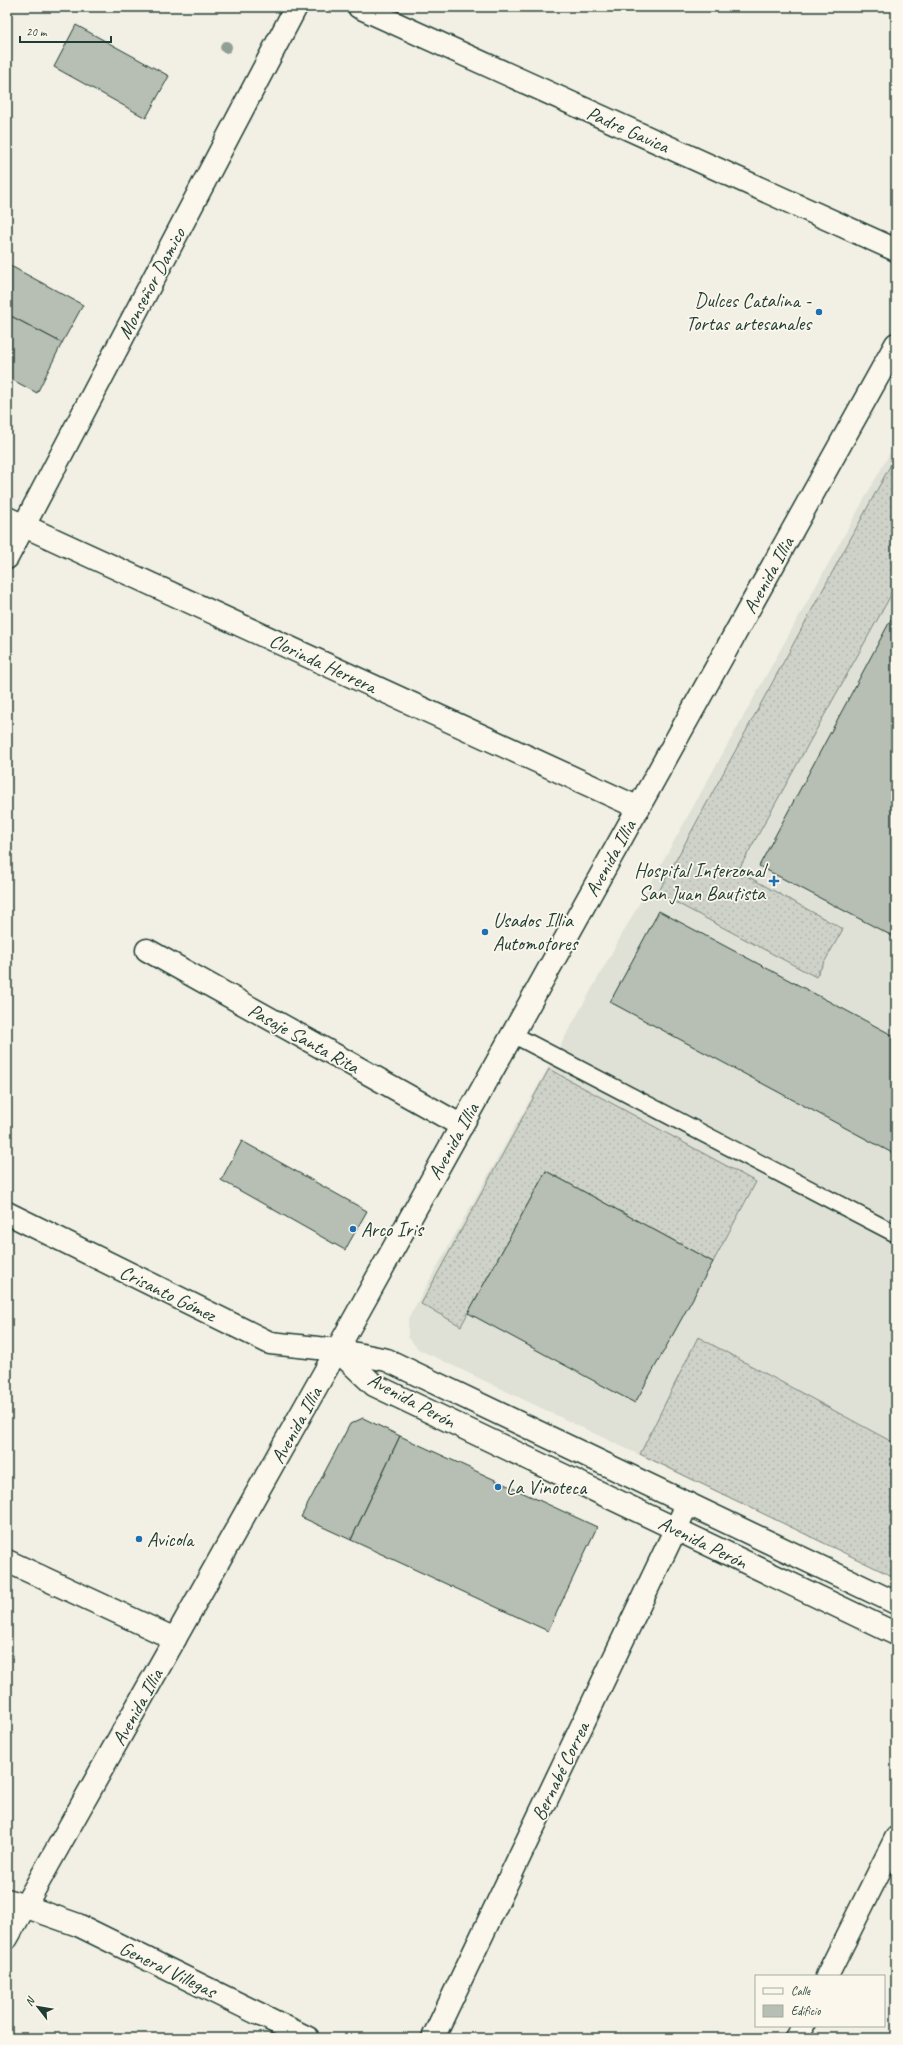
<svg xmlns="http://www.w3.org/2000/svg" width="903" height="2045" viewBox="0 0 903 2045" font-family="Caveat,sans-serif">
	<style>
		.built { fill: #e0e1d6 }
		.grass { fill: url(#grass-dots); stroke: #77887e }
		.building { fill: #b7beb3; stroke: #1f3d34 }
		.lines { fill: none; stroke-linecap: round; stroke-linejoin: round }
		.service-casing { stroke: #1f3d34; stroke-width: 19 }
		.minor-casing { stroke: #1f3d34; stroke-width: 25 }
		.tertiary-casing { stroke: #1f3d34; stroke-width: 25 }
		.primary-casing { stroke: #1f3d34; stroke-width: 25 }
		.service { stroke: #fbf7ec; stroke-width: 16 }
		.minor { stroke: #fbf7ec; stroke-width: 22 }
		.tertiary { stroke: #fbf7ec; stroke-width: 22 }
		.primary { stroke: #fbf7ec; stroke-width: 22 }
		.tree { fill: #919e94 }
		.poi-dot { fill: #1f6fb2; stroke: #fbf7ec; stroke-width: 1.5 }
		.labels { text-anchor: middle; stroke-width: 3.5; stroke-linejoin: round; paint-order: stroke }
		.street-label { font-size: 20px; fill: #1f3d34; stroke: #fbf7ec }
		.poi-label { font-size: 20px; fill: #1f3d34; stroke: #fbf7ec; text-anchor: start }
	</style>
	<defs>
		<pattern id="grass-dots" width="8" height="8" patternUnits="userSpaceOnUse"><rect width="8" height="8" fill="#cfd2c8"/><path d="M2 2h.1M6 6h.1" fill="none" stroke="#b1b5ac" stroke-width="1.8" stroke-linecap="round"/></pattern>
	</defs>
	<rect width="100%" height="100%" fill="#f2f0e5"/>
	<filter id="ink" filterUnits="userSpaceOnUse"><feTurbulence type="fractalNoise" baseFrequency=".025" numOctaves="2"/><feDisplacementMap in="SourceGraphic" scale="8" xChannelSelector="R" yChannelSelector="G"/><feConvolveMatrix kernelMatrix="1 2 1 2 8 2 1 2 1" color-interpolation-filters="sRGB"/></filter>
	<g filter="url(#ink)">
		<polygon class="built" points="896,442 896,1578 418,1349 408,1337 408,1319"/>
		<g class="grass">
			<polygon points="896,455 896,586 738,871 843,929 816,977 658,893"/>
			<polygon points="549,1069 756,1182 713,1262 546,1171 461,1326 421,1304"/>
			<polygon points="698,1337 896,1444 896,1578 640,1454"/>
		</g>
		<g class="building">
			<polygon points="76,25 169,76 146,118 54,67"/>
			<polygon points="7,264 83,305 62,343 7,314"/>
			<polygon points="7,314 62,343 37,393 7,377"/>
			<polygon points="896,610 896,938 759,866"/>
			<polygon points="659,911 896,1037 896,1155 610,1002"/>
			<polygon points="242,1141 367,1211 345,1250 221,1180"/>
			<polygon points="546,1171 713,1262 635,1403 468,1313"/>
			<polygon points="363,1418 400,1436 351,1540 301,1517 350,1424"/>
			<polygon points="400,1436 597,1527 548,1631 351,1540"/>
		</g>
		<g class="lines">
			<g class="service-casing">
				<polyline id="service" points="512,1034 896,1234"/>
			</g>
			<g class="minor-casing">
				<g id="minor">
					<polyline points="359,7 896,250"/>
					<polyline points="7,518 639,808"/>
					<polyline points="7,558 296,7"/>
					<polyline points="147,950 462,1126"/>
					<polyline points="7,1213 270,1343 337,1350"/>
					<polyline points="7,1561 175,1639"/>
					<polyline points="7,1900 78,1925 308,2038"/>
					<polyline points="827,1976 896,1838"/>
					<polyline points="433,2038 688,1503"/>
					<polyline points="797,2038 803,2026"/>
				</g>
			</g>
			<g class="tertiary-casing">
				<g id="tertiary">
					<polyline points="337,1350 374,1385 896,1634"/>
					<polyline points="337,1350 387,1360 896,1603"/>
				</g>
			</g>
			<g class="primary-casing">
				<polyline id="primary" points="7,1938 337,1350 896,344"/>
			</g>
			<use href="#service" class="service"/>
			<use href="#minor" class="minor"/>
			<use href="#tertiary" class="tertiary"/>
			<use href="#primary" class="primary"/>
		</g>
		<circle class="tree" cx="226" cy="47" r="6"/>
	</g>
	<g class="poi-dot">
		<circle cx="819" cy="312" r="4"/>
		<path d="M772 875h4v4h4v4h-4v4h-4v-4h-4v-4h4z"/>
		<circle cx="485" cy="932" r="4"/>
		<circle cx="353" cy="1229" r="4"/>
		<circle cx="498" cy="1487" r="4"/>
		<circle cx="139" cy="1539" r="4"/>
	</g>
	<g class="labels">
		<g class="street-label">
			<text transform="translate(628 129) rotate(24)" y="7">Padre Gavica</text>
			<text transform="translate(151 283) rotate(-62)" y="7">Monseñor Damico</text>
			<text transform="translate(768 575) rotate(-61)" y="7">Avenida Illia</text>
			<text transform="translate(323 663) rotate(25)" y="7">Clorinda Herrera</text>
			<text transform="translate(610 858) rotate(-61)" y="7">Avenida Illia</text>
			<text transform="translate(304 1038) rotate(29)" y="7">Pasaje Santa Rita</text>
			<text transform="translate(453 1141) rotate(-61)" y="7">Avenida Illia</text>
			<text transform="translate(168 1293) rotate(26)" y="7">Crisanto Gómez</text>
			<text transform="translate(412 1400) rotate(28)" y="7">Avenida Perón</text>
			<text transform="translate(296 1425) rotate(-61)" y="7">Avenida Illia</text>
			<text transform="translate(703 1542) rotate(26)" y="7">Avenida Perón</text>
			<text transform="translate(137 1707) rotate(-61)" y="7">Avenida Illia</text>
			<text transform="translate(560 1771) rotate(-64)" y="7">Bernabé Correa</text>
			<text transform="translate(168 1969) rotate(26)" y="7">General Villegas</text>
		</g>
		<g class="poi-label">
			<text x="811" y="307" text-anchor="end">Dulces Catalina -<tspan x="811" dy="23">Tortas artesanales</tspan></text>
			<text x="765" y="877" text-anchor="end">Hospital Interzonal<tspan x="765" dy="23">San Juan Bautista</tspan></text>
			<text x="493" y="927">Usados Illia<tspan x="493" dy="23">Automotores</tspan></text>
			<text x="361" y="1236">Arco Iris</text>
			<text x="506" y="1494">La Vinoteca</text>
			<text x="147" y="1546">Avicola</text>
		</g>
	</g>
	<rect width="903" height="2045" fill="none" stroke="#fbf7ec" stroke-width="24"/>
	<rect x="12" y="12" width="879" height="2021" fill="none" stroke="#1f3d34" stroke-width="1.5" filter="url(#ink)"/>
	<rect x="755" y="1975" width="130" height="52" fill="#fbf7ec" stroke="#a3ada2"/>
	<rect x="763" y="1988" width="20" height="6" fill="#fbf7ec" stroke="#a3ada2"/>
	<text x="791" y="1995" font-size="12" fill="#1f3d34">Calle</text>
	<rect x="763" y="2005" width="20" height="12" fill="#b7beb3" stroke="#a3ada2"/>
	<text x="791" y="2015" font-size="12" fill="#1f3d34">Edificio</text>
	<g transform="translate(38 2007) rotate(301)" stroke="#fbf7ec" stroke-width="3" paint-order="stroke">
	<path d="M0-3L7 15L0 10L-7 15Z" fill="#1f3d34"/>
	<text y="-6" font-size="11" font-weight="bold" text-anchor="middle" fill="#1f3d34">N</text>
	</g>
	<path d="M20 36v6h91v-6" fill="none" stroke="#1f3d34" stroke-width="2"/>
	<text x="26" y="36" font-size="12" fill="#1f3d34" stroke="#fbf7ec" stroke-width="3" paint-order="stroke">20 m</text>
</svg>
